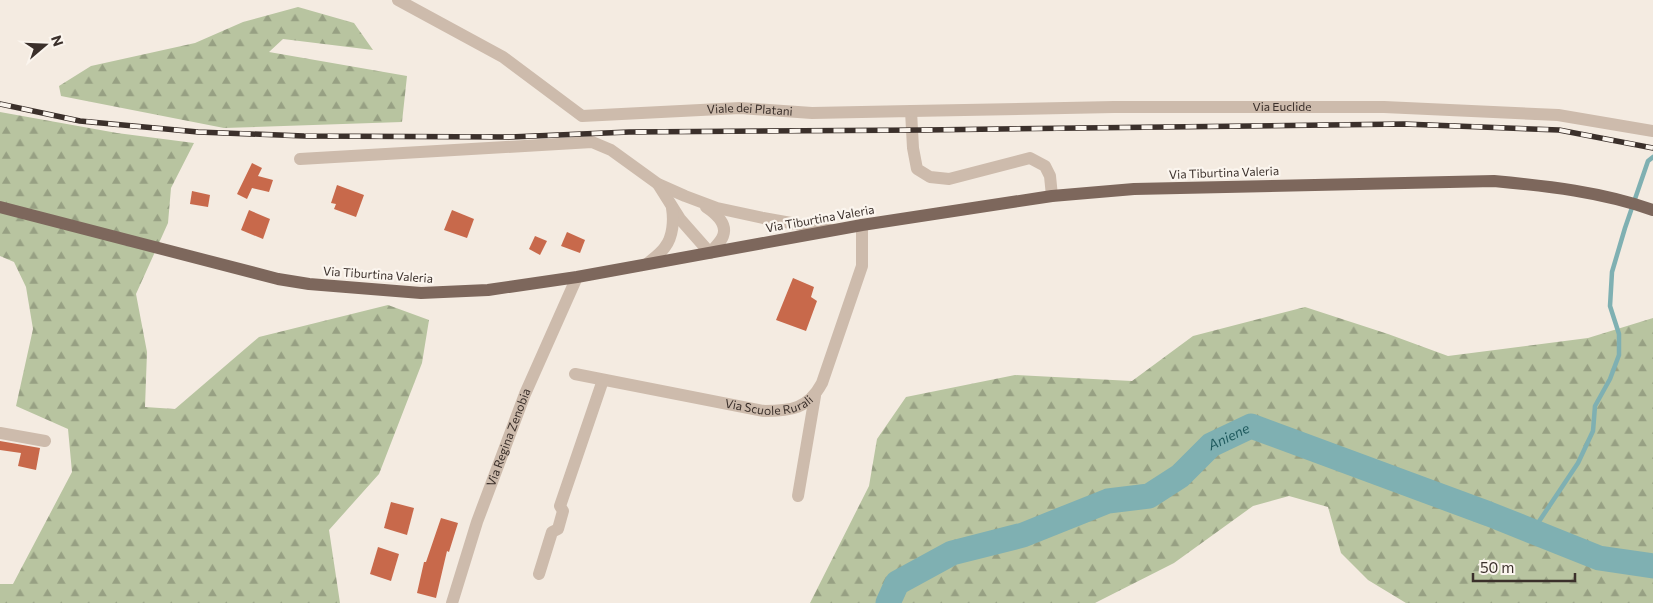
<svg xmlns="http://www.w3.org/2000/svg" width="1653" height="603" viewBox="0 0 1653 603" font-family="Commissioner,sans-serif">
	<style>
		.forest { fill: url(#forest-firs) }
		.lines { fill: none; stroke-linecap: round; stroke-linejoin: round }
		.stream { stroke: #7fb0b2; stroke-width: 4.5 }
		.river { stroke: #7fb0b2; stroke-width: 25 }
		.building { fill: #c8694b }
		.minor { stroke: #cdbbac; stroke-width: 12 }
		.primary { stroke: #7d675c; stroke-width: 12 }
		.rail-casing { stroke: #3b302b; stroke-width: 5.5 }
		.rail { stroke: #fbf5ee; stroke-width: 4; stroke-dasharray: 11; stroke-linecap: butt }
		.labels { text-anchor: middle; stroke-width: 4.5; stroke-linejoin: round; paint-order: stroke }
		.street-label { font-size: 12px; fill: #3b302b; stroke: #fbf5ee }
		.water-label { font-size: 14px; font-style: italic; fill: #1f5a5e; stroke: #fbf5ee }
	</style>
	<defs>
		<pattern id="forest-firs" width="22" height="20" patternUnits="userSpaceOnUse" patternTransform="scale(1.25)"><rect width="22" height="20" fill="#b8c4a0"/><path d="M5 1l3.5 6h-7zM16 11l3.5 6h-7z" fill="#97a083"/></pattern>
	</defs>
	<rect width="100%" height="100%" fill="#f4ebe1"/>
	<g class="forest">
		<polygon points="298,7 354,23 373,50 283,39 269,52 407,76 402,122 224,128 61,96 59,86 91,66 195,43 243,22"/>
		<polygon points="0,112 117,133 194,143 171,188 168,223 136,294 147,352 145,407 175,409 259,337 388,305 429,320 422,363 379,474 329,530 340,603 0,603 0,584 13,584 72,472 68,429 16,406 33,329 26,287 14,262 0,256"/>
		<polygon points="1305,307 1388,334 1448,356 1588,338 1653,318 1653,603 1406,603 1368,580 1341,553 1328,507 1289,496 1253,506 1174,563 1095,603 810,603 869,486 877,439 906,397 1015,375 1132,381 1193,336"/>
	</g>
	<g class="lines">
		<polyline class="stream" points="1532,532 1578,463 1593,431 1595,406 1610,379 1619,355 1619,334 1610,306 1612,272 1625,228 1648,161 1653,157"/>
		<path class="river" id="s1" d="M888,603L897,583L952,553L1023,535L1108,501L1149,496L1180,476L1211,445L1251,426L1489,514L1599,558L1653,566"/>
	</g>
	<g class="building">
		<polygon points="252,163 262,168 258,176 273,180 269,192 252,188 247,199 237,194"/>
		<polygon points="337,185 364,195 356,217 334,209 336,204 331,203"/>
		<polygon points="192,191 210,195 208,207 190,204"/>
		<polygon points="249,210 270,219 263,239 241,230"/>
		<polygon points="452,210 474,219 467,238 444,230"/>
		<polygon points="567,232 585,240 580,253 561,246"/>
		<polygon points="535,236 547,241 540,255 529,249"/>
		<polygon points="793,278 814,287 811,297 817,301 806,331 776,320"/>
		<polygon points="0,441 40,448 36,470 18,466 21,453 0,450"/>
		<polygon points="391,502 414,508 407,535 384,528"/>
		<polygon points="441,518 458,523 449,552 447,551 436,598 417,593 424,562 426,562"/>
		<polygon points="378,547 399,554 391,581 370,574"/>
	</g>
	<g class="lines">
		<g class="minor">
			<path id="s2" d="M398,0L503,57L582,116L740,108L812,113L911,111L913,148L917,169L930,177L949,179L1030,158L1045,166L1050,176L1052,196"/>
			<path id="s3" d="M911,111L1114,107H1384L1558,115L1653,131"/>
			<polyline points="300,159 592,142 611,150 658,184 685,196 717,208 763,218 830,230"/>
			<path d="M658,184L680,219L710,253C714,248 721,242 723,236C728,223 715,213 706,207"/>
			<path d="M648,263C654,258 661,253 665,247C673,237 674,220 672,208"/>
			<path id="s4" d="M575,374L764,411C791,411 808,409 822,383L862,266V225"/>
			<polyline points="0,433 45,441"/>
			<polyline points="798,496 815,396"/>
			<polyline points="539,574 552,532 558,529 563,511 560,506 603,380"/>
			<path id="s5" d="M452,603L477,522L525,394L577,277"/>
		</g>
		<path class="primary" d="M0,207L278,279L309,284L421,293L488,290L577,277L862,225L1052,196L1134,189L1494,181C1548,186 1602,192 1653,210"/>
		<g class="rail-casing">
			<polyline id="rail" points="0,104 80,121 198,132 304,136 510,137 629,132 925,130 1404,124 1559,130 1653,148"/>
		</g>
		<use href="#rail" class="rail"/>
	</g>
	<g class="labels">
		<g class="street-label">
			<text dy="4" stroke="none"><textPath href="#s3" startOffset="371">Via Euclide</textPath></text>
			<text dy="4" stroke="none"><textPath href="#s2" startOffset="386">Viale dei Platani</textPath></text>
			<text transform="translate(1224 173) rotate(-2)" y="4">Via Tiburtina Valeria</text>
			<text transform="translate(820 219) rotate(-10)" y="4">Via Tiburtina Valeria</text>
			<text transform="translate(378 275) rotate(4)" y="4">Via Tiburtina Valeria</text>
			<text dy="4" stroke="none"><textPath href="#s4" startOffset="198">Via Scuole Rurali</textPath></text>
			<text dy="4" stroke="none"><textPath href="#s5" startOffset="175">Via Regina Zenobia</textPath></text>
		</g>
		<g class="water-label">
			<text dy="5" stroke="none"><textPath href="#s1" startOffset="391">Aniene</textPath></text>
		</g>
	</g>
	<g transform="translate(45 45) rotate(71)" stroke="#fbf5ee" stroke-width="4" paint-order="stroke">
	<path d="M0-4L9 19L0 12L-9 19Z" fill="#3b302b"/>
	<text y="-8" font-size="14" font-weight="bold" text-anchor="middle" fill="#3b302b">N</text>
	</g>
	<path d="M1473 573v8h102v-8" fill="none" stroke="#3b302b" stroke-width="2.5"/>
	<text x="1480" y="573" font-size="15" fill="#3b302b" stroke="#fbf5ee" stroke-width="4" paint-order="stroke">50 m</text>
</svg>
